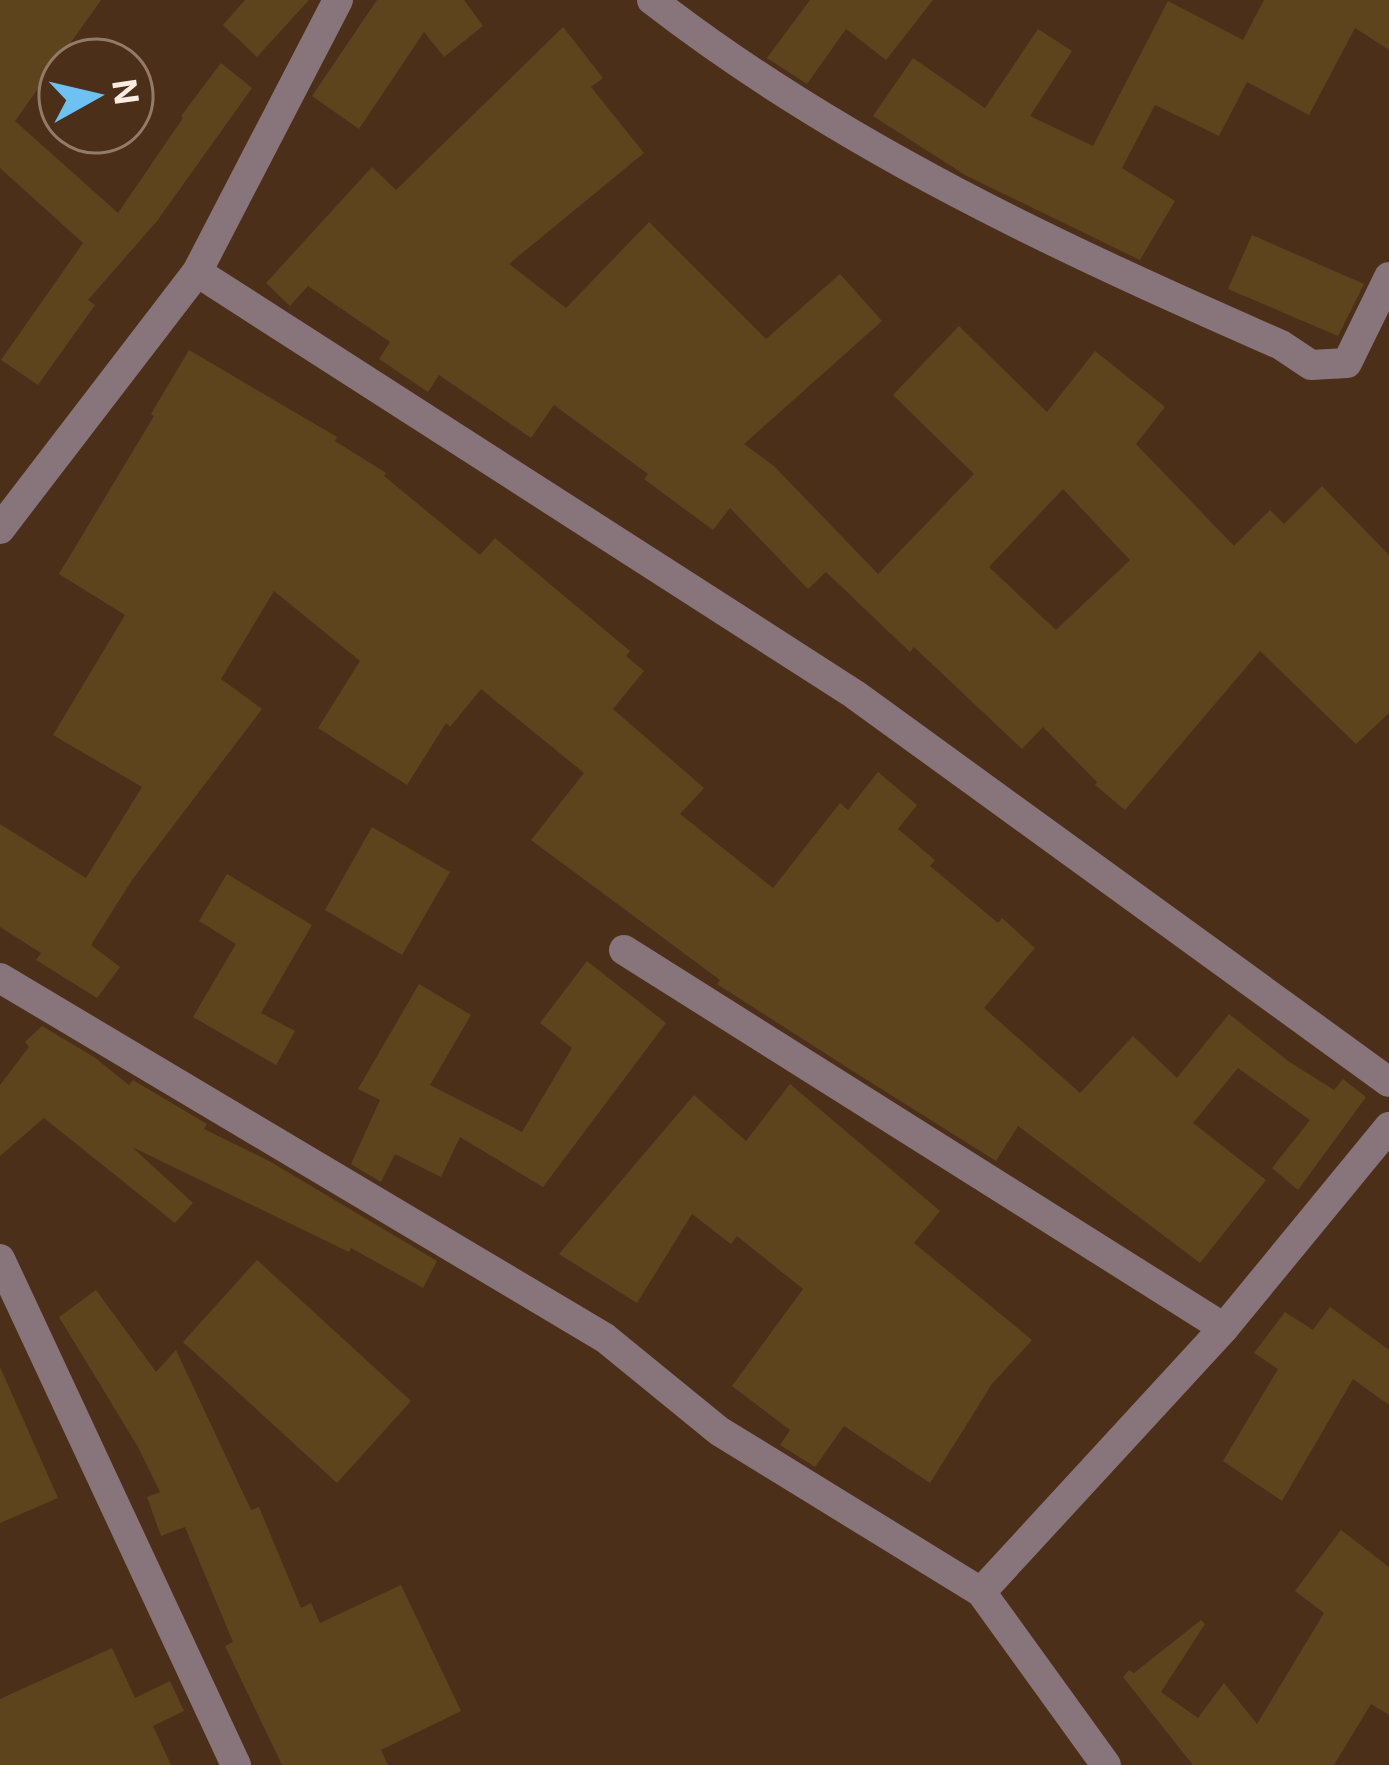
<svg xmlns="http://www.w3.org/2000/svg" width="1389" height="1765" viewBox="0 0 1389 1765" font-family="Inter,sans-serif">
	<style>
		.building { fill: #5e441d; fill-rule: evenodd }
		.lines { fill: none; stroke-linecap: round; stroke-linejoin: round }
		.minor { stroke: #87757b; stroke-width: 30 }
	</style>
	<rect width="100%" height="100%" fill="#4c2f19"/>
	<g class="building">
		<polygon points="0,0 101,0 15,121 118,213 183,118 181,116 221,63 252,88 157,221 88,300 95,305 38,385 1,360 83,243 0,168"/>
		<polygon points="245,0 309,0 257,57 223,25"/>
		<polygon points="377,0 464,0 483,26 444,57 424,32 359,129 312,96"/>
		<polygon points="810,0 933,0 886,60 846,29 807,84 767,58"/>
		<polygon points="1264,0 1389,0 1389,50 1355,28 1309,115 1247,82 1219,136 1155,105 1122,168 1175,201 1140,260 965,175 873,116 913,58 985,108 1038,29 1072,51 1030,116 1093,146 1168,1 1243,40"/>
		<path d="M563,27L603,78L591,87L644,153L509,264L566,308L649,222L766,339L840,274L882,321L744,444L774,466L878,574L974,474L893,395L959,326L1047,412L1095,351L1165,407L1136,444L1234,546L1270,510L1284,524L1322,486L1389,555V713L1356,744L1260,651L1125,810L1095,785L1097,782L1043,727L1022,749L914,647L910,652L826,572L808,589L730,508L713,530L644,479L648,474L554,405L531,438L439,375L428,392L379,359L390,342L308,286L290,306L266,283L372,167L396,190ZM1063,489L1130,560L1056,630L989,567Z"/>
		<polygon points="1252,235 1364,284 1338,336 1228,289"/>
		<polygon points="189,350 337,437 335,441 386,473 384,476 480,555 495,538 630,651 626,656 644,671 613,709 704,788 680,814 773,888 840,803 848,810 878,772 917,805 898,829 935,860 930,866 998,923 1002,918 1035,948 984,1008 1080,1093 1133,1036 1177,1078 1229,1014 1288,1061 1334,1090 1343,1079 1366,1097 1298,1190 1272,1168 1310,1120 1238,1068 1193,1123 1266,1180 1200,1263 1018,1126 996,1161 848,1068 717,984 720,980 531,840 584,773 481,689 450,727 446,723 407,785 318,728 360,661 274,591 221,679 262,709 132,880 91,945 120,967 97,998 36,960 41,953 0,927 0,824 86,878 142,787 53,735 125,615 59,574 154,416 151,414"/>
		<polygon points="372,827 450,872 402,955 325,910"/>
		<polygon points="227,874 312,925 261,1013 295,1031 276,1065 193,1017 236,944 199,921"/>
		<polygon points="587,961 666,1023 543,1187 460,1137 441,1177 395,1154 381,1182 351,1164 380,1100 358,1089 419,984 471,1015 430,1085 522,1132 572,1048 540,1023"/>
		<polygon points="42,1026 94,1057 129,1085 133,1080 207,1124 204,1129 269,1161 437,1261 423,1288 351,1248 349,1252 132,1147 193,1203 175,1223 44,1118 0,1156 0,1085 29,1047 25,1042"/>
		<polygon points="790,1084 940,1211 914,1243 1032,1340 992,1384 930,1483 844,1426 815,1467 780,1445 790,1430 732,1386 803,1289 737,1236 731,1244 692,1214 637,1303 559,1254 694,1095 746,1141"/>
		<polygon points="257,1260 411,1401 337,1483 183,1342"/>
		<polygon points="96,1290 156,1372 176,1350 251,1510 259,1507 301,1608 311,1603 320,1623 401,1585 461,1711 381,1750 388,1765 282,1765 225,1646 233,1642 185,1527 161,1536 147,1497 160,1492 138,1447 59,1317"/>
		<polygon points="1330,1307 1389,1350 1389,1405 1353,1379 1282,1501 1223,1461 1278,1369 1254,1353 1285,1312 1313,1330"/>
		<polygon points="0,1367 58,1498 0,1523"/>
		<polygon points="1341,1530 1389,1567 1389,1715 1371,1704 1334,1765 1193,1765 1123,1677 1129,1670 1134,1673 1201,1620 1205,1624 1161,1692 1198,1718 1224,1683 1257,1724 1324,1613 1295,1591"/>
		<polygon points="112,1648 135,1698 170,1681 184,1711 153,1726 171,1765 0,1765 0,1699"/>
	</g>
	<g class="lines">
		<g class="minor">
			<path d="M652,0C843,148 1062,249 1281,345L1311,365L1347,363L1389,277"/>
			<polyline points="197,272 854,694 1389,1082"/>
			<polyline points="0,529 197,272 338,0"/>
			<polyline points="624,950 1224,1328"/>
			<polyline points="0,978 605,1338 719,1431 981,1592 1106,1765"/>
			<polyline points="0,1259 236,1765"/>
			<polyline points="981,1592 1224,1328 1389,1127"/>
		</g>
	</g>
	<g transform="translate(96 96) rotate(82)"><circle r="57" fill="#4c2f19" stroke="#927b69" stroke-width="3"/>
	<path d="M0-9L21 45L0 30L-21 45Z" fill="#6dc2f3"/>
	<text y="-18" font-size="33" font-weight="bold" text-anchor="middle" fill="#fcede2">N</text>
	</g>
</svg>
